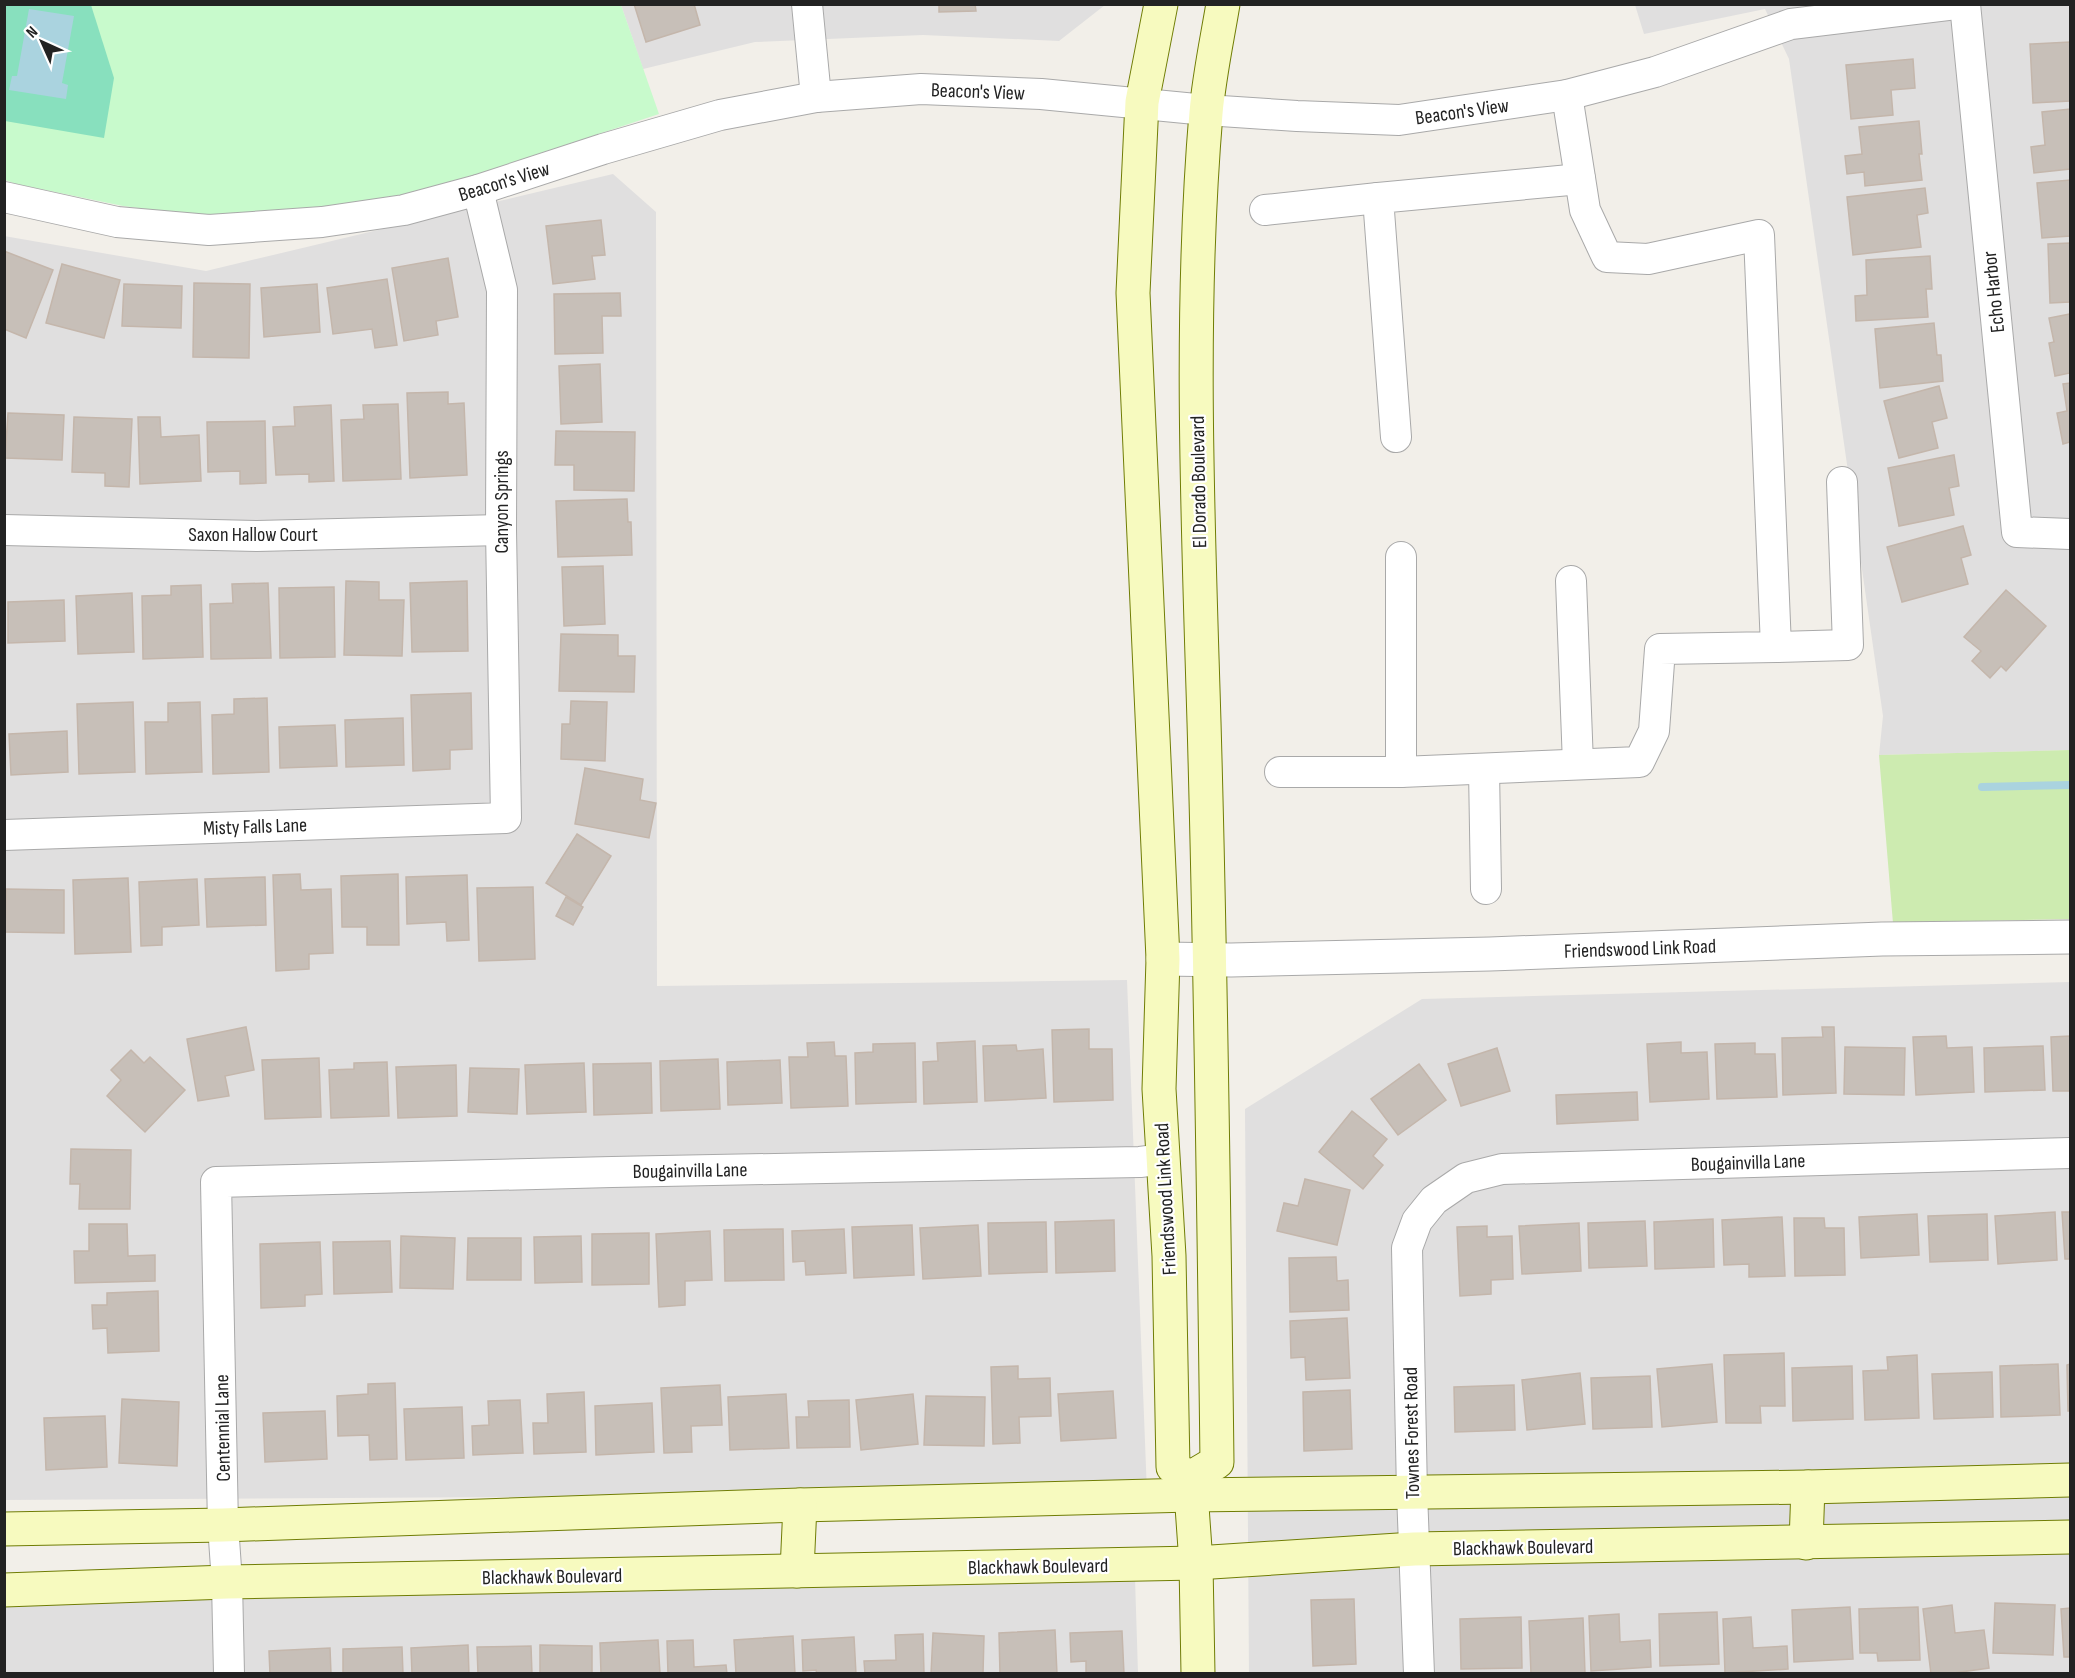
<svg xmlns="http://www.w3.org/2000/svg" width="2075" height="1678" viewBox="0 0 2075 1678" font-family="'Sofia Sans Condensed',sans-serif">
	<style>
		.residential { fill: #e0dfdf }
		.grass { fill: #cdebb0 }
		.park { fill: #c8facc }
		.pitch { fill: #88e0be }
		.water { fill: #aad3df }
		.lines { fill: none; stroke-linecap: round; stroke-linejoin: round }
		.stream { stroke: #aad3df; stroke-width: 8 }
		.building { fill: #c7bfb8; stroke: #c4b6ab; stroke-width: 1.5 }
		.minor-casing { stroke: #a9a9a9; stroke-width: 32 }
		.tertiary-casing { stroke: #a9a9a9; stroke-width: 35 }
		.secondary-casing { stroke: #707d05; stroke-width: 35 }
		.minor { stroke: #fff; stroke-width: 30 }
		.tertiary { stroke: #fff; stroke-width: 33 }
		.secondary { stroke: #f7fabf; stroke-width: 33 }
		.labels { text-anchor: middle; stroke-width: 4.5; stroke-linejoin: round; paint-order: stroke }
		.street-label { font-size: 20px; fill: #222; stroke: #fff }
	</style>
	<rect width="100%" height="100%" fill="#f2efe9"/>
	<g class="residential">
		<polygon points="621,5 1105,5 1059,41 923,35 755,42 643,69"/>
		<polygon points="1635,5 2070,5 2070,750 1879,755 1883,716 1789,59 1765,9 1644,34"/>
		<polygon points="613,174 656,212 657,986 1127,980 1147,1493 5,1500 4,236 206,271"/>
		<polygon points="2070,982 2070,1673 1249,1673 1245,1109 1422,999"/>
		<polygon points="1135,1579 1138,1673 5,1673 4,1604"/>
	</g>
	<polygon class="grass" points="2070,750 2070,919 1893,923 1879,755"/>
	<polygon class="park" points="4,5 621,5 659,114 448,184 355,207 209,217 123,206 16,184 5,180"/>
	<polygon class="pitch" points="4,5 91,5 114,78 104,138 5,121"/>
	<polygon class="water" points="29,9 74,16 62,83 68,85 66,99 9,90 12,76 17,76"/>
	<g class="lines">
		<polyline class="stream" points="1982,787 2070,785"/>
	</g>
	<g class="building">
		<polygon points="634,4 694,4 700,25 646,42"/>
		<polygon points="939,4 975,4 976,11 939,12"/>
		<polygon points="2070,42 2070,101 2033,103 2030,44"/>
		<polygon points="1913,59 1915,88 1891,90 1893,115 1851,119 1846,65"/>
		<polygon points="2070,109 2070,169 2034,173 2031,147 2045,145 2042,112"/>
		<polygon points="1919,121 1922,154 1919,154 1922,180 1865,186 1864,172 1847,174 1845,156 1862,154 1859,127"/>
		<polygon points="2070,180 2070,236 2042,238 2037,183"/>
		<polygon points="1925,188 1928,213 1917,215 1921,247 1853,255 1847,197"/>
		<polygon points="601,220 605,255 592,256 595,279 553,284 546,226"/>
		<polygon points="2070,243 2070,302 2050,303 2048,244"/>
		<polygon points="4,251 53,270 26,338 4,329"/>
		<polygon points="1930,256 1932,289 1926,289 1928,317 1856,321 1855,296 1867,295 1866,260"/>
		<polygon points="448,258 458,317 436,321 438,335 404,341 392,268"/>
		<polygon points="62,264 120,280 104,338 46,323"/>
		<polygon points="387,279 397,345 375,348 372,329 333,334 327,288"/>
		<polygon points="194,283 250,284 249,358 193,357"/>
		<polygon points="124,284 182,286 181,328 122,326"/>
		<polygon points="317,284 320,332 264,337 261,288"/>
		<polygon points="620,293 621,316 602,316 603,353 555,354 554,294"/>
		<polygon points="2070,314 2070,373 2055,376 2049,343 2054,342 2049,318"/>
		<polygon points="1934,323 1937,355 1941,355 1943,381 1880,388 1875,329"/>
		<polygon points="600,364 602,422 561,424 559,366"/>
		<polygon points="2070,383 2070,442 2063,444 2057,413 2067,411 2063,384"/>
		<polygon points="1939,386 1947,418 1932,422 1938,448 1899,458 1884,401"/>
		<polygon points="448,392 448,404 464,403 467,475 410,478 407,393"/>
		<polygon points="398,404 401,479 343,481 341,420 364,419 363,405"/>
		<polygon points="331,405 334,481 309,482 309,474 276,475 273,427 295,426 294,407"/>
		<polygon points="8,413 64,415 62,460 5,458"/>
		<polygon points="74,417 132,419 129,487 105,486 105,473 72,472"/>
		<polygon points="138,417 160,417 161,437 199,435 201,481 140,484"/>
		<polygon points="265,421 266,483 240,484 240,471 208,472 207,422"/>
		<polygon points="556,431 635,432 634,491 574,490 574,465 555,465"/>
		<polygon points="1954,455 1959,486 1949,488 1954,515 1899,526 1888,468"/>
		<polygon points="627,499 628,522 631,522 632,555 558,557 556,501"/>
		<polygon points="1963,526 1971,555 1961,558 1968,584 1902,602 1887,547"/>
		<polygon points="603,566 605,624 564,626 562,567"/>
		<polygon points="346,581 379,582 379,600 404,600 402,656 344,655"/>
		<polygon points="467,581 468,651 412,652 410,583"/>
		<polygon points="268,583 271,658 211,659 210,604 233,603 232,584"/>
		<polygon points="201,585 203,657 143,659 142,596 171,595 171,586"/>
		<polygon points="334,587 335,657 280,658 279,588"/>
		<polygon points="2006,590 2046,626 2006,671 2001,666 1990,678 1972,661 1981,651 1964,637"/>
		<polygon points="132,593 134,652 78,654 76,596"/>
		<polygon points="64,600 65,641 8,643 8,602"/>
		<polygon points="561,634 618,635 618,656 635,656 634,692 559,691"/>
		<polygon points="471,693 472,749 450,750 450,769 413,771 411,695"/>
		<polygon points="267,698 269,772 213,774 212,715 234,714 234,699"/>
		<polygon points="571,701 607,702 605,761 561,759 562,724 570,724"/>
		<polygon points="133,702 135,772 79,774 77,704"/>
		<polygon points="200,702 202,772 146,774 145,722 168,722 168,703"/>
		<polygon points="403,718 404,765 346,767 345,720"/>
		<polygon points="335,725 337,766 280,768 279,727"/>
		<polygon points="67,731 68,772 11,775 9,734"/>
		<polygon points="585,768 643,779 640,800 656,803 649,838 575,824"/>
		<polygon points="577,834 611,856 581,905 546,883"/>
		<polygon points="300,874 301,890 331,889 333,953 309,954 309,969 276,971 273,875"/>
		<polygon points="398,874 399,945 367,945 367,927 342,927 341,876"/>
		<polygon points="467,875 469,940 447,941 446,922 407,924 406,877"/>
		<polygon points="265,877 266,925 207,927 205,879"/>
		<polygon points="128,878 131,952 75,954 73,880"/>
		<polygon points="197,879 199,925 162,927 162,945 141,946 139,882"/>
		<polygon points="533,887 535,959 479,961 477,888"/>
		<polygon points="6,889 64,890 64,933 5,932"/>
		<polygon points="566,897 583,907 573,925 556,916"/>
		<polygon points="246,1027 254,1070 225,1076 229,1096 198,1101 187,1039"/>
		<polygon points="1822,1027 1834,1027 1836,1093 1783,1095 1782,1038 1823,1037"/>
		<polygon points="1089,1029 1089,1049 1112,1049 1113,1100 1054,1102 1052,1030"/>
		<polygon points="1946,1036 1947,1048 1972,1047 1974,1092 1916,1095 1913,1037"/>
		<polygon points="2070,1036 2070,1091 2053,1091 2051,1037"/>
		<polygon points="975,1041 977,1102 924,1104 923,1062 938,1061 937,1043"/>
		<polygon points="834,1042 835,1056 846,1056 848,1106 791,1108 789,1057 808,1057 807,1043"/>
		<polygon points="1681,1042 1681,1053 1707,1052 1709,1099 1650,1102 1647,1044"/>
		<polygon points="915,1043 916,1102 856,1104 855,1053 873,1052 873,1044"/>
		<polygon points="1755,1043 1755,1054 1775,1054 1777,1097 1717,1099 1715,1044"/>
		<polygon points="1016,1045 1017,1051 1043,1049 1046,1098 985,1101 983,1046"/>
		<polygon points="2043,1046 2045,1090 1985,1092 1984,1048"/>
		<polygon points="1845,1047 1905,1048 1904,1095 1844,1094"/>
		<polygon points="1497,1048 1510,1091 1461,1106 1448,1064"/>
		<polygon points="131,1050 144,1063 150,1057 185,1090 145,1132 107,1096 121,1080 111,1070"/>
		<polygon points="319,1058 321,1117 265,1119 262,1060"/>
		<polygon points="718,1059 720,1109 661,1111 660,1061"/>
		<polygon points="780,1060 782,1103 728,1105 727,1062"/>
		<polygon points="387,1062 389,1116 331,1118 329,1070 354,1069 354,1063"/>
		<polygon points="584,1063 586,1112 527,1114 525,1065"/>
		<polygon points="651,1063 652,1113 594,1115 593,1064"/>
		<polygon points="1419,1064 1446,1100 1398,1135 1371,1099"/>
		<polygon points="456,1065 457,1116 398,1118 396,1067"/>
		<polygon points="470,1068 519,1069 517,1114 468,1112"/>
		<polygon points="1637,1092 1638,1120 1557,1124 1556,1095"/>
		<polygon points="1352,1111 1387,1139 1373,1156 1383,1165 1363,1189 1319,1152"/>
		<polygon points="71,1149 131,1150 130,1209 79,1209 80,1184 70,1184"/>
		<polygon points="1305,1179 1350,1190 1337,1245 1277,1231 1284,1203 1298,1206"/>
		<polygon points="2055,1212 2057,1260 1998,1264 1995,1216"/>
		<polygon points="2062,1212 2070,1212 2070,1259 2065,1259"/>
		<polygon points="1917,1214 1919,1255 1861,1258 1859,1217"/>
		<polygon points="1987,1214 1988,1260 1930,1262 1928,1216"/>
		<polygon points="1782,1217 1785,1276 1749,1277 1749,1264 1724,1265 1722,1220"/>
		<polygon points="1794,1218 1824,1218 1825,1228 1844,1228 1845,1275 1795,1276"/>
		<polygon points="1713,1219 1714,1267 1655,1269 1654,1222"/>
		<polygon points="1114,1220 1115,1271 1056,1273 1055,1222"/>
		<polygon points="1645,1221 1647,1266 1589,1268 1588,1223"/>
		<polygon points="1046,1222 1047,1272 989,1274 988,1223"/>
		<polygon points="1579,1223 1581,1271 1522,1274 1519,1226"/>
		<polygon points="89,1224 127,1224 128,1256 155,1255 155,1281 75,1283 74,1251 89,1251"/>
		<polygon points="912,1225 914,1275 854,1278 852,1227"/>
		<polygon points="978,1225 981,1276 923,1279 920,1228"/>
		<polygon points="1487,1226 1487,1237 1512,1236 1513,1279 1491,1280 1491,1294 1460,1296 1457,1227"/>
		<polygon points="783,1229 784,1280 725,1281 724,1230"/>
		<polygon points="844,1229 846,1273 806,1275 805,1261 793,1262 792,1231"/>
		<polygon points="710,1231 712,1280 685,1281 685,1305 659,1307 656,1234"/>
		<polygon points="649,1233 649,1284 592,1285 592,1234"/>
		<polygon points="401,1236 455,1238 453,1289 400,1288"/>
		<polygon points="581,1236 582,1282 535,1283 534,1237"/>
		<polygon points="468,1238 521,1238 521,1280 467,1280"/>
		<polygon points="390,1241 392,1292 334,1294 333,1242"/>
		<polygon points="320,1242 322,1294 305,1295 305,1306 261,1308 260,1244"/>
		<polygon points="1336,1257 1337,1281 1348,1280 1349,1310 1290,1312 1289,1258"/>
		<polygon points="158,1291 159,1351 108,1353 107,1328 93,1329 92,1305 107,1305 107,1293"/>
		<polygon points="1347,1318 1350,1378 1306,1380 1305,1357 1291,1358 1290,1321"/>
		<polygon points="1784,1353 1785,1406 1760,1406 1761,1423 1726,1423 1724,1355"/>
		<polygon points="1917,1355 1919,1418 1865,1420 1863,1371 1888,1370 1887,1357"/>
		<polygon points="1712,1364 1717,1422 1662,1427 1657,1369"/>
		<polygon points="2058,1364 2060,1415 2001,1417 2000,1366"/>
		<polygon points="2070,1364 2070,1411 2068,1411 2067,1365"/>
		<polygon points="1018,1366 1018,1379 1050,1378 1051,1416 1019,1417 1020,1443 993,1444 991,1367"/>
		<polygon points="1852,1366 1853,1419 1793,1421 1792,1368"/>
		<polygon points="1992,1372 1993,1417 1934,1419 1932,1374"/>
		<polygon points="1580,1373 1585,1424 1527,1430 1522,1380"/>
		<polygon points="1650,1376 1652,1427 1593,1429 1591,1378"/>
		<polygon points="395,1383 397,1459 370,1460 369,1435 338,1436 337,1396 368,1394 368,1384"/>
		<polygon points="720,1385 722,1425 691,1426 692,1452 664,1453 661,1388"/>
		<polygon points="1514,1385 1515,1430 1455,1432 1454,1387"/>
		<polygon points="1350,1390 1352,1449 1304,1451 1303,1392"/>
		<polygon points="1113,1391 1116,1438 1061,1441 1058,1394"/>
		<polygon points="584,1392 586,1452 534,1454 533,1423 548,1423 547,1394"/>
		<polygon points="786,1394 789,1448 730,1450 728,1397"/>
		<polygon points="913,1394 918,1444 861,1450 856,1400"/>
		<polygon points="926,1396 985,1397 984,1446 924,1445"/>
		<polygon points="122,1399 179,1402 177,1466 119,1463"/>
		<polygon points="520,1400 523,1453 473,1455 472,1426 489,1425 488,1401"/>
		<polygon points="849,1400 850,1447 797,1448 796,1417 809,1417 808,1401"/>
		<polygon points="652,1403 654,1452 596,1455 595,1406"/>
		<polygon points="462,1407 464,1458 406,1460 404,1409"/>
		<polygon points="325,1411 327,1459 265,1462 263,1413"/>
		<polygon points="105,1416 107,1467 46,1470 44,1418"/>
		<polygon points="1354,1599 1356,1664 1313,1666 1311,1600"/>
		<polygon points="1995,1603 2055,1605 2053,1655 1993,1653"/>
		<polygon points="1952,1605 1955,1633 1984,1630 1989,1668 1947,1674 1931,1674 1923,1609"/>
		<polygon points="1850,1607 1853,1659 1794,1662 1792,1610"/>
		<polygon points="1918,1607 1920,1660 1878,1661 1877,1653 1860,1653 1859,1609"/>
		<polygon points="2070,1608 2070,1657 2064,1657 2061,1609"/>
		<polygon points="1717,1612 1719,1664 1660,1666 1659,1614"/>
		<polygon points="1619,1614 1620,1642 1650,1640 1651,1667 1591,1671 1589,1616"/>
		<polygon points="1521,1617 1522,1668 1461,1669 1460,1619"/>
		<polygon points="1751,1617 1753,1648 1787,1646 1788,1669 1725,1673 1723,1619"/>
		<polygon points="1583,1618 1585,1673 1531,1674 1529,1621"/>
		<polygon points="1055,1630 1057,1674 1000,1674 999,1633"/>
		<polygon points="1122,1631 1124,1674 1086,1674 1086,1661 1071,1662 1070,1633"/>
		<polygon points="933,1633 984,1636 983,1674 931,1674"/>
		<polygon points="923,1634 924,1674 865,1674 864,1661 896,1660 895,1635"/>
		<polygon points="793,1636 795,1674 736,1674 734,1640"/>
		<polygon points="854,1637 856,1674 817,1674 816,1670 803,1671 802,1640"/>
		<polygon points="658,1640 660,1674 601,1674 600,1643"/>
		<polygon points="693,1640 694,1667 726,1665 727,1674 668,1674 667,1641"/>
		<polygon points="468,1645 469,1674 412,1674 411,1648"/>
		<polygon points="540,1645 592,1646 592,1674 540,1674"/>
		<polygon points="531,1646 532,1674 478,1674 477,1647"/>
		<polygon points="402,1647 403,1674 343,1674 343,1649"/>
		<polygon points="330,1648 331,1674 270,1674 269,1651"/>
	</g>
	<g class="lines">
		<g class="minor-casing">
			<g id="minor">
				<polyline points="807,4 816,97"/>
				<polyline points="1965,4 2017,532 2070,534"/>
				<polyline points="4,197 117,222 209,230 322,222 404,210 478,190 603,149 720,115 816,97 921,89 1041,94 1206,110 1297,116 1399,120 1567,95 1655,72 1791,24 1956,4"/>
				<polyline points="1265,210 1378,198"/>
				<polyline points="1396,437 1378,198 1580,179"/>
				<polyline points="4,530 257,536 501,530"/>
				<polyline points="1571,581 1578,764"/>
				<polyline points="1776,647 1848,645 1842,482"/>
				<polyline points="1484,769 1486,889"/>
				<polyline points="1280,772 1401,772 1401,557"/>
				<polyline points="1401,772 1639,762 1654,731 1660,649 1776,647 1759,235 1648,259 1607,257 1585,210 1567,95"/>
				<polyline points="4,835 506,818 501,530 502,290 478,190"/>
				<polyline points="229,1674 227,1582 223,1525 216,1182 612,1172 1140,1162 1164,1159"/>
				<polyline points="1419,1674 1412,1493 1407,1248 1417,1221 1434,1200 1466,1178 1502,1169 2070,1153"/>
			</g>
		</g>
		<g class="tertiary-casing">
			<polyline id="tertiary" points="1163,959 1231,960 1490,954 1882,939 2070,937"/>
		</g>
		<g class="secondary-casing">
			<g id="secondary">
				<polyline points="1161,4 1142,102 1133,293 1163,959 1159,1089 1169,1256 1173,1467 1190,1478 1196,1563 1198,1674"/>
				<path d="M1191,1495L1190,1478L1217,1462C1214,1215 1211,968 1204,722C1198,519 1189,315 1206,113C1209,77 1217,40 1223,4"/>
				<polyline points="4,1529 223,1525 800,1505 1191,1495 1808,1487 2070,1480"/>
				<polyline points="1806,1543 1808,1487"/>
				<polyline points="797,1571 800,1505"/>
				<polyline points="4,1590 227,1582 1196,1563 1414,1549 2070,1537"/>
			</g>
		</g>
		<use href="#minor" class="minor"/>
		<use href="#tertiary" class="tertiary"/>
		<use href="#secondary" class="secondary"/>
	</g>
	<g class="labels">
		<g class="street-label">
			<text transform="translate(978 91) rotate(2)" y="7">Beacon's View</text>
			<text transform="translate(1462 111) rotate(-8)" y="7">Beacon's View</text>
			<text transform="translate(504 181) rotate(-17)" y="7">Beacon's View</text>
			<text transform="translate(1993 292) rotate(-96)" y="7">Echo Harbor</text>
			<text transform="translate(1198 482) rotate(-91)" y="7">El Dorado Boulevard</text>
			<text transform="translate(501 502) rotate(-90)" y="7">Canyon Springs</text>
			<text x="253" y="541">Saxon Hallow Court</text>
			<text transform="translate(255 826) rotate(-2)" y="7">Misty Falls Lane</text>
			<text transform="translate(1640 948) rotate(-2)" y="7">Friendswood Link Road</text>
			<text transform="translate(1748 1162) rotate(-2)" y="7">Bougainvilla Lane</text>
			<text transform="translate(690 1170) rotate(-1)" y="7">Bougainvilla Lane</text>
			<text transform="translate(1165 1199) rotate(-93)" y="7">Friendswood Link Road</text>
			<text transform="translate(222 1428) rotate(-91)" y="7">Centennial Lane</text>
			<text transform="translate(1411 1433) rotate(-91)" y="7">Townes Forest Road</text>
			<text transform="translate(1523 1547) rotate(-1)" y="7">Blackhawk Boulevard</text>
			<text transform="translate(1038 1566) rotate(-1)" y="7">Blackhawk Boulevard</text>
			<text transform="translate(552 1576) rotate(-1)" y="7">Blackhawk Boulevard</text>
		</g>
	</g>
	<rect width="2075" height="1678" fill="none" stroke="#222222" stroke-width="12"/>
	<g transform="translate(42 42) rotate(315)" stroke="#ffffff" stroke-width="4.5" paint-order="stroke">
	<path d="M0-4.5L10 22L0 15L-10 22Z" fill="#222222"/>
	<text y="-9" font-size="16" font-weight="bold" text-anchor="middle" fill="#222222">N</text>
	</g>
</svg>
